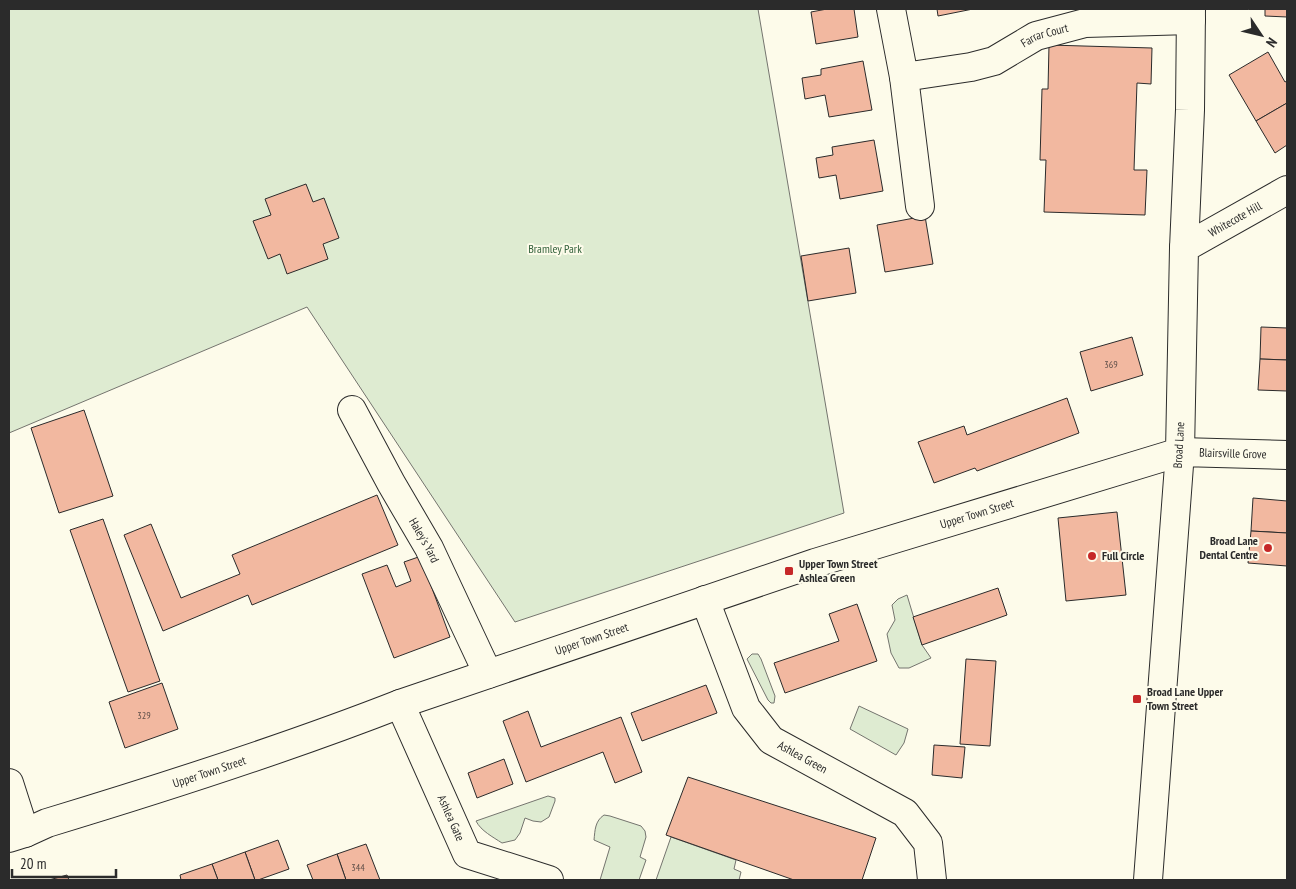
<svg xmlns="http://www.w3.org/2000/svg" width="1296" height="889" viewBox="0 0 1296 889" font-family="'PT Sans Narrow',sans-serif">
	<style>
		.green { fill: #deebd1; stroke: #74746e }
		.building { fill: #f2b8a0; stroke: #2b2b2b }
		.lines { fill: none; stroke-linecap: round; stroke-linejoin: round }
		.minor-casing { stroke: #2b2b2b; stroke-width: 30 }
		.major-casing { stroke: #2b2b2b; stroke-width: 30 }
		.minor { stroke: #fdfbea; stroke-width: 28 }
		.major { stroke: #fdfbea; stroke-width: 28 }
		.poi-dot { fill: #c62828; stroke: #fdfbea; stroke-width: 2 }
		.labels { text-anchor: middle; stroke-width: 4; stroke-linejoin: round; paint-order: stroke }
		.number-label { font-size: 10px; fill: #5d4e48 }
		.street-label { font-size: 12px; fill: #2b2b2b; stroke: #fdfbea }
		.park-label { font-size: 12px; fill: #34623c; stroke: #fdfbea }
		.poi-label { font-size: 12px; font-weight: bold; fill: #2b2b2b; stroke: #fdfbea; text-anchor: start }
	</style>
	<rect width="100%" height="100%" fill="#fdfbea"/>
	<g class="green">
		<polygon points="9,9 758,9 844,513 515,622 307,307 9,433"/>
		<polygon points="907,595 922,645 931,658 909,668 899,668 891,653 887,634 895,620 892,605 898,599"/>
		<polygon points="752,654 758,654 761,659 775,696 774,703 771,703 768,700 747,659"/>
		<polygon points="859,706 908,729 904,743 896,755 850,729"/>
		<path d="M548,796L555,798V801L549,817L541,822L533,821L525,818L520,833L515,840L502,843C493,837 481,831 476,821Z"/>
		<path d="M604,815L610,816L641,826L645,831L646,837L640,857L646,860L639,880H600L610,847L594,840C595,830 595,821 604,815Z"/>
		<polygon points="671,837 736,860 734,869 741,872 739,880 656,880"/>
	</g>
	<g class="building">
		<polygon points="827,9 854,9 858,37 816,44 811,12"/>
		<polygon points="937,9 973,9 938,16"/>
		<polygon points="1265,9 1287,9 1287,17 1265,16"/>
		<polygon points="1049,45 1152,48 1151,84 1137,83 1134,170 1147,170 1145,215 1044,212 1046,160 1040,160 1042,89 1048,89"/>
		<polygon points="1268,52 1285,82 1287,81 1287,103 1256,121 1229,75"/>
		<polygon points="863,61 872,110 829,117 825,95 805,99 802,78 821,75 821,69"/>
		<polygon points="1287,103 1287,145 1275,153 1256,121"/>
		<polygon points="874,140 883,191 840,199 836,175 819,178 816,158 833,155 832,147"/>
		<polygon points="306,184 313,202 324,198 339,238 323,244 328,259 287,274 280,254 268,259 253,221 271,215 265,199"/>
		<polygon points="925,216 933,264 885,272 877,225"/>
		<polygon points="849,248 856,293 808,301 801,256"/>
		<polygon points="1261,327 1287,328 1287,360 1260,359"/>
		<polygon points="1132,337 1143,375 1091,391 1080,352"/>
		<polygon points="1260,359 1287,360 1287,391 1258,390"/>
		<polygon points="1067,398 1079,433 977,471 975,468 934,483 918,442 964,426 967,435"/>
		<polygon points="84,410 113,496 59,513 31,428"/>
		<polygon points="377,495 398,545 252,605 248,595 163,631 124,535 151,524 181,598 240,574 232,555"/>
		<polygon points="1253,498 1287,501 1287,533 1251,531"/>
		<polygon points="1117,512 1126,595 1066,601 1058,518"/>
		<polygon points="103,519 160,681 128,692 70,530"/>
		<polygon points="1251,531 1287,533 1287,566 1248,563"/>
		<polygon points="427,554 429,580 450,637 394,658 362,574 387,565 396,587 411,581 404,562"/>
		<polygon points="998,588 1007,615 922,645 913,617"/>
		<polygon points="857,604 877,661 785,693 774,663 839,641 829,614"/>
		<polygon points="966,659 996,661 990,746 960,744"/>
		<polygon points="162,683 178,729 125,748 109,702"/>
		<polygon points="706,685 717,713 642,741 631,713"/>
		<polygon points="528,711 541,747 621,717 642,772 615,783 603,752 526,782 503,721"/>
		<polygon points="934,745 965,747 962,778 932,775"/>
		<polygon points="504,759 513,784 477,798 468,773"/>
		<polygon points="688,777 876,838 862,880 794,880 666,835"/>
		<polygon points="278,840 289,869 258,880 255,880 245,852"/>
		<polygon points="366,844 380,880 346,880 337,854"/>
		<polygon points="245,852 255,880 218,880 212,864"/>
		<polygon points="337,854 346,880 313,880 307,865"/>
		<polygon points="212,864 218,880 181,880 180,875"/>
		<polygon points="67,875 69,880 49,880"/>
	</g>
	<g class="lines">
		<g class="minor-casing">
			<g id="minor">
				<path id="s1" d="M891,9L904,77L971,67L994,61L1036,36L1085,23L1191,20"/>
				<polyline points="904,77 920,206"/>
				<polyline points="1184,248 1190,110 1191,9"/>
				<path id="s2" d="M352,410L391,483L429,548L488,674"/>
				<path id="s3" d="M705,600L746,708L771,740L905,813L928,843L932,880"/>
				<path id="s4" d="M400,704L467,854L549,880"/>
				<polyline points="9,783 25,833"/>
				<path id="s5" d="M1148,880L1180,452L1287,455"/>
			</g>
		</g>
		<g class="major-casing">
			<g id="major">
				<path id="s6" d="M9,838L25,833L47,823C166,787 285,749 400,704L815,563L1180,452L1184,248L1287,190"/>
			</g>
		</g>
		<use href="#minor" class="minor"/>
		<use href="#major" class="major"/>
	</g>
	<g class="poi-dot">
		<circle cx="1268" cy="548" r="5"/>
		<circle cx="1092" cy="556" r="5"/>
		<rect x="784" y="566" width="10" height="10" rx="2.5"/>
		<rect x="1132" y="694" width="10" height="10" rx="2.5"/>
	</g>
	<g class="labels">
		<g class="number-label">
			<text x="1111" y="368">369</text>
			<text x="144" y="719">329</text>
			<text x="358" y="871">344</text>
		</g>
		<g class="street-label">
			<text dy="4" stroke="none"><textPath href="#s1" startOffset="218">Farrar Court</textPath></text>
			<text dy="4" stroke="none"><textPath href="#s6" startOffset="1496">Whitecote Hill</textPath></text>
			<text transform="translate(1179 445) rotate(-87)" y="4">Broad Lane</text>
			<text dy="4" stroke="none"><textPath href="#s5" startOffset="482">Blairsville Grove</textPath></text>
			<text dy="4" stroke="none"><textPath href="#s6" startOffset="1021">Upper Town Street</textPath></text>
			<text dy="4" stroke="none"><textPath href="#s2" startOffset="149">Haley's Yard</textPath></text>
			<text dy="4" stroke="none"><textPath href="#s6" startOffset="616">Upper Town Street</textPath></text>
			<text dy="4" stroke="none"><textPath href="#s3" startOffset="192">Ashlea Green</textPath></text>
			<text dy="4" stroke="none"><textPath href="#s6" startOffset="211">Upper Town Street</textPath></text>
			<text dy="4" stroke="none"><textPath href="#s4" startOffset="125">Ashlea Gate</textPath></text>
		</g>
		<g class="park-label">
			<text x="555" y="253">Bramley Park</text>
		</g>
		<g class="poi-label">
			<text x="1258" y="545" text-anchor="end">Broad Lane<tspan x="1258" dy="14">Dental Centre</tspan></text>
			<text x="1102" y="560">Full Circle</text>
			<text x="799" y="568">Upper Town Street<tspan x="799" dy="14">Ashlea Green</tspan></text>
			<text x="1147" y="696">Broad Lane Upper<tspan x="1147" dy="14">Town Street</tspan></text>
		</g>
	</g>
	<rect width="1296" height="889" fill="none" stroke="#2b2b2b" stroke-width="20"/>
	<g transform="translate(1261 35) rotate(125)" stroke="#fdfbea" stroke-width="4" paint-order="stroke">
	<path d="M0-4L9 19L0 12L-9 19Z" fill="#2b2b2b"/>
	<text y="-8" font-size="14" font-weight="bold" text-anchor="middle" fill="#2b2b2b">N</text>
	</g>
	<path d="M12 869v8h104v-8" fill="none" stroke="#2b2b2b" stroke-width="2.5"/>
	<text x="20" y="869" font-size="15" fill="#2b2b2b" stroke="#fdfbea" stroke-width="4" paint-order="stroke">20 m</text>
</svg>
